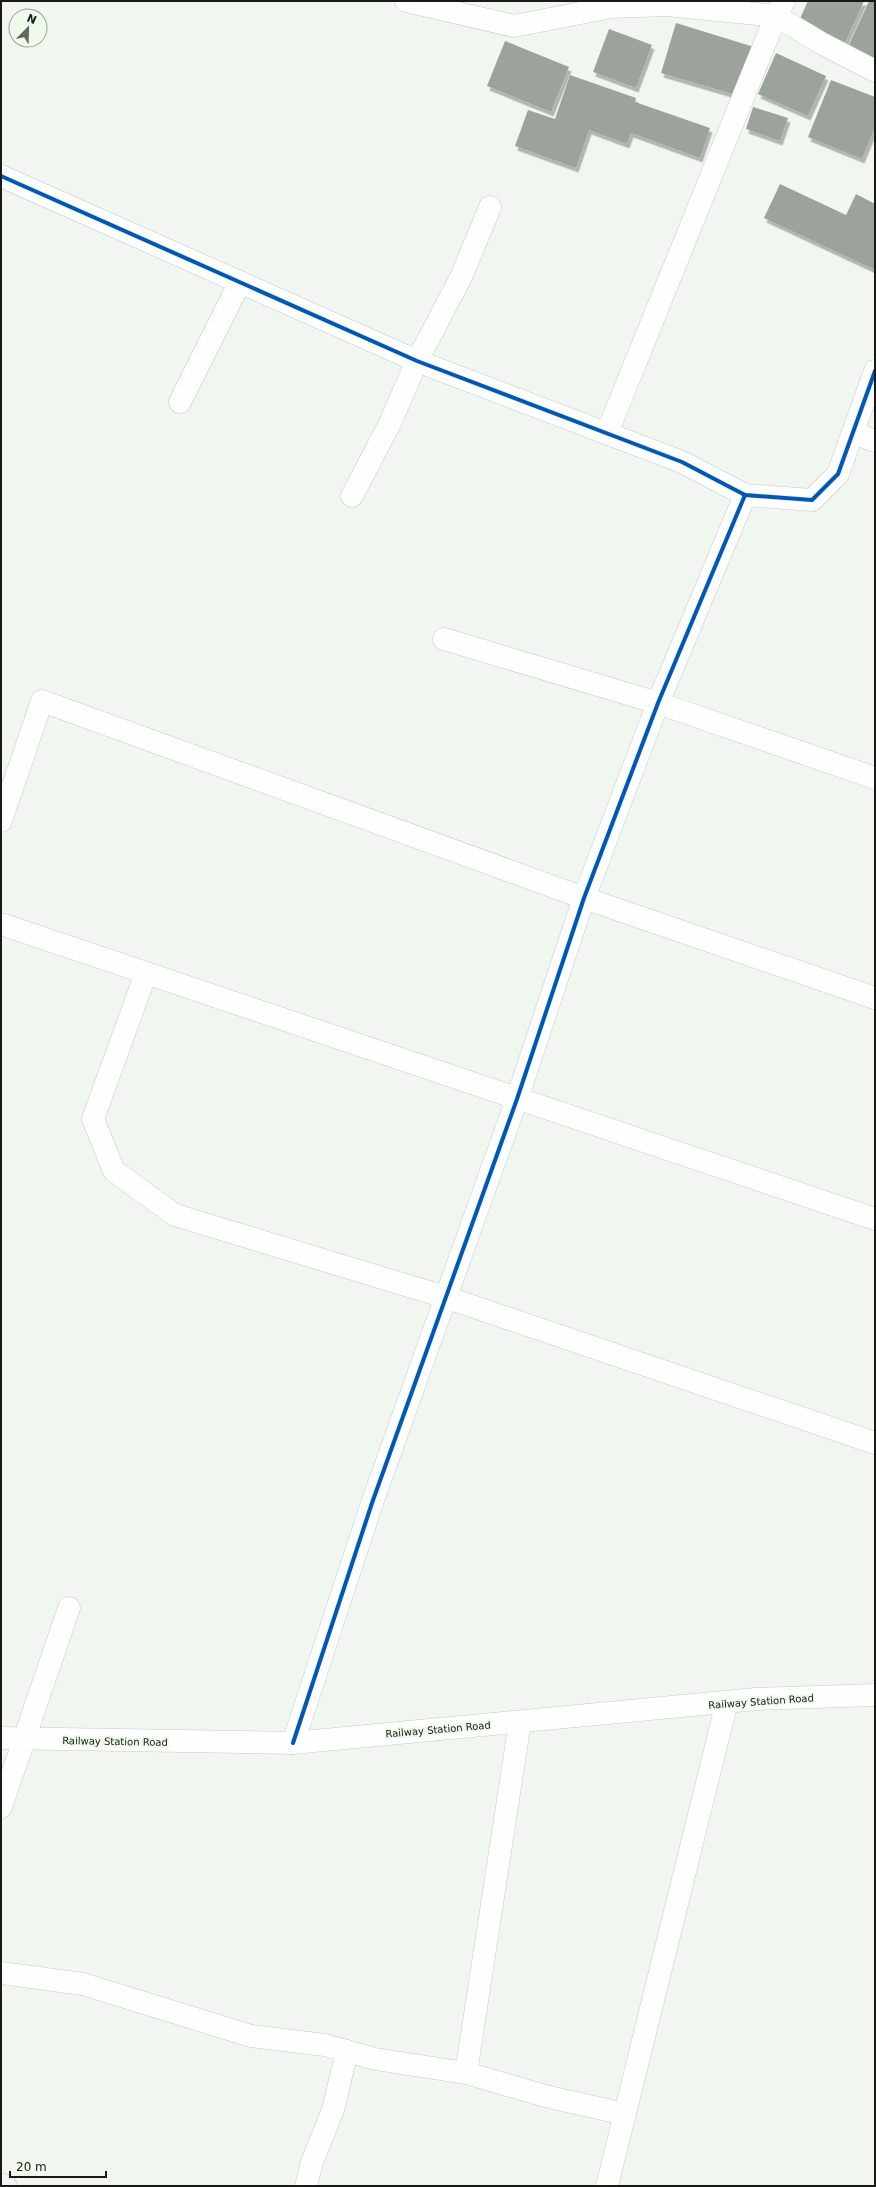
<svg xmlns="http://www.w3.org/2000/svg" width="876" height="2187" viewBox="0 0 876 2187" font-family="'DejaVu Sans',sans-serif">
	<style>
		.building { fill: #9ca39a; filter: url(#shadow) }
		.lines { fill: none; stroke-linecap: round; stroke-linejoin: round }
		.street-casing { stroke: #c7cbc6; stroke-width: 23 }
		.secondary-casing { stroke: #c7cbc6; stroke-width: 23 }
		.street { stroke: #fdfefd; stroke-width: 22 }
		.secondary { stroke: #f3f3f5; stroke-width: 22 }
		.cycleway-casing { stroke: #effaec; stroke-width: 6 }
		.cycleway { stroke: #0057b8; stroke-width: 4 }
		.labels { text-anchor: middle; stroke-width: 4; stroke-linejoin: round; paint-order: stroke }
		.street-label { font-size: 10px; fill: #171a15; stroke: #effaec }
	</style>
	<defs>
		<filter id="shadow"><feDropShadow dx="2.5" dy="4.5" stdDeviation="0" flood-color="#0004"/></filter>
	</defs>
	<rect width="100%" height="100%" fill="#f1f6f0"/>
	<g class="building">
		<polygon points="808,1 864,1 844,45 798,23"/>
		<polygon points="869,1 875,1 875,55 873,61 847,49"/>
		<polygon points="676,23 754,47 739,96 661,73"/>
		<polygon points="609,29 652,45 636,88 593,72"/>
		<polygon points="505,41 569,67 551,112 487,86"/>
		<polygon points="776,53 826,76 808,116 758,94"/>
		<polygon points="570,75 636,98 635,102 710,128 700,158 631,133 627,144 589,130 576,168 515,146 528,110 555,119"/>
		<polygon points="831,80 875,97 875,127 862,159 808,137"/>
		<polygon points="753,107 788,118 780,141 746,129"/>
		<polygon points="780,184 846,215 856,194 875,204 875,270 764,218"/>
	</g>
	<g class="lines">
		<g class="street-casing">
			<g id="street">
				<polyline points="406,1 514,26 611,7 667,5 776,16 821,43 875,71"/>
				<polyline points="1,176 417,361 682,462 745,495 812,500 838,474 875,371"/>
				<polyline points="180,402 240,282"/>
				<polyline points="607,433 776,16 784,1"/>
				<polyline points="853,433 875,441"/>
				<polyline points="352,496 390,423 417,361 461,277 490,207"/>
				<polyline points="444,639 658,703 875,778"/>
				<polyline points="1,821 42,701 584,898 875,998"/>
				<polyline points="1,924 875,1219"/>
				<polyline points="146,973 93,1119 114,1171 175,1215 445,1297 875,1443"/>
				<polyline points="1,1738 293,1743 756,1699 875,1695"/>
				<polyline points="293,1743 372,1503 517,1099 584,898 658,703 745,495"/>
				<polyline points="1,1807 69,1608"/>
				<polyline points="1,1973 83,1984 251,2036 325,2045 375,2059 466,2073 549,2097 625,2114"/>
				<polyline points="466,2073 520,1722"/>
				<polyline points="306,2186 312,2162 333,2110 347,2051"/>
				<polyline points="607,2186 727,1702"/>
			</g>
		</g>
		<g class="secondary-casing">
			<polyline id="secondary" points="1,2184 6,2186"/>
		</g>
		<use href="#street" class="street"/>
		<use href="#secondary" class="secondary"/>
		<g class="cycleway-casing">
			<g id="cycleway">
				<polyline points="1,176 417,361 682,462 745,495 812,500 838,474 875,371"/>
				<polyline points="293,1743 372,1503 517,1099 584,898 658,703 745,495"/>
			</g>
		</g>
		<use href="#cycleway" class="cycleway"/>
	</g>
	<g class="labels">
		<g class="street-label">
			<text transform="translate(761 1701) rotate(-4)" y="4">Railway Station Road</text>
			<text transform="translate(438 1729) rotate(-5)" y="4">Railway Station Road</text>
			<text transform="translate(115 1741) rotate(1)" y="4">Railway Station Road</text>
		</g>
	</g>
	<rect width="876" height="2187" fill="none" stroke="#171a15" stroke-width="4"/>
	<g transform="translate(28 28) rotate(23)"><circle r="19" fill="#effaec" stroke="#99a096"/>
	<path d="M0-3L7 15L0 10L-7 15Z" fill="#636762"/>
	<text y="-6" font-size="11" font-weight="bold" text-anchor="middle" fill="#171a15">N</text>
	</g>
	<path d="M10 2171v6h96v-6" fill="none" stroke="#171a15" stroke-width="2"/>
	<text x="16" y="2171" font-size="12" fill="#171a15" stroke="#effaec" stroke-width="3" paint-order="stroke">20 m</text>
</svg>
